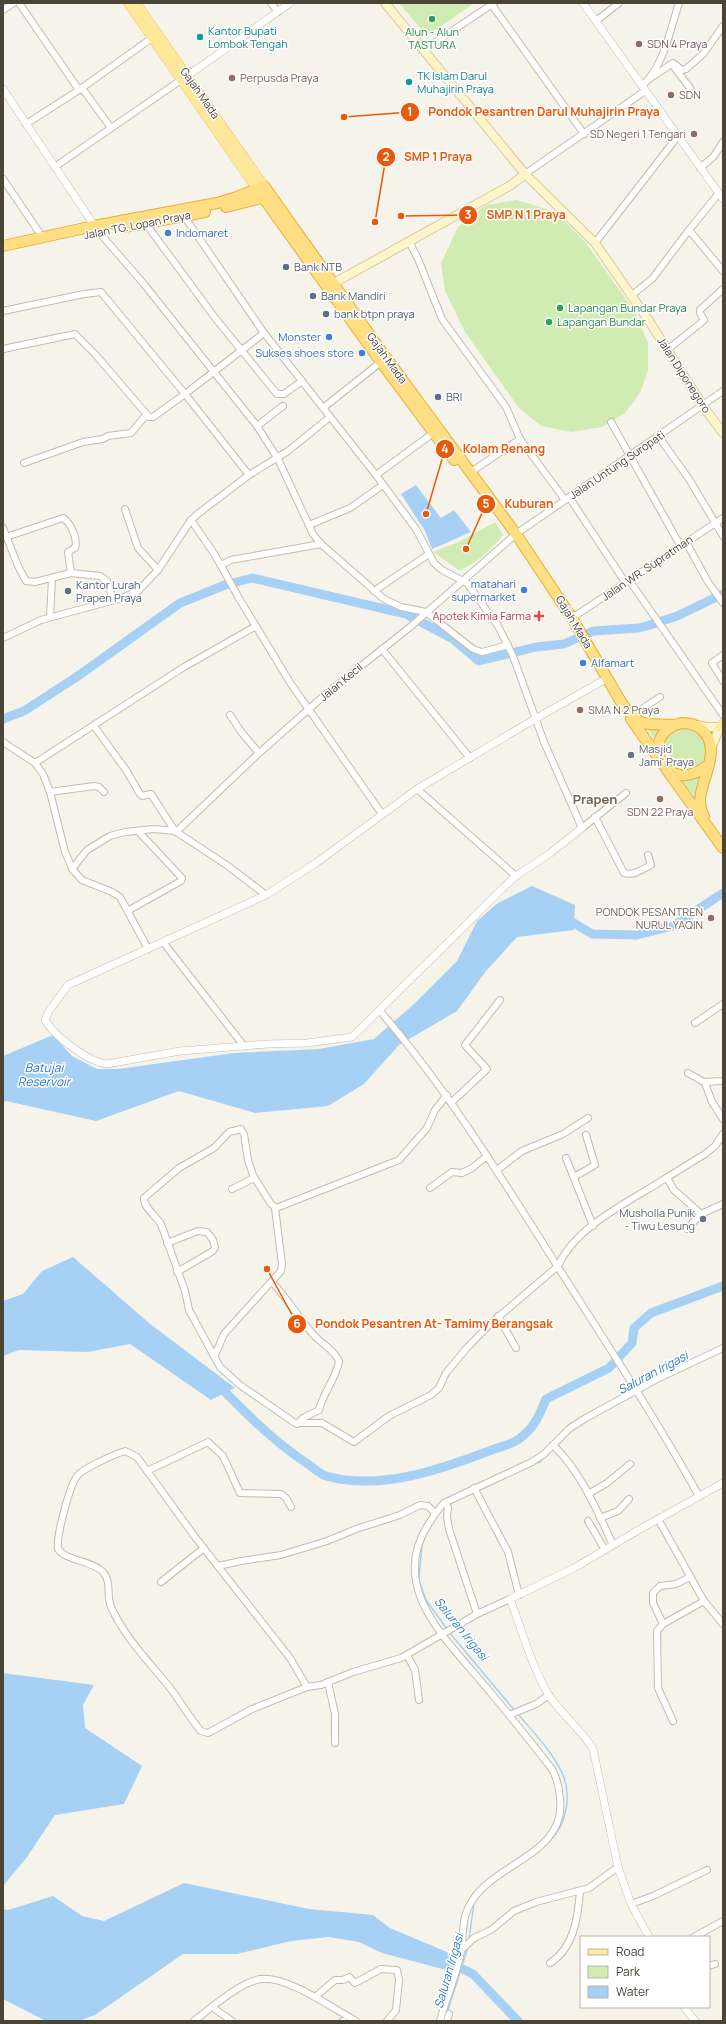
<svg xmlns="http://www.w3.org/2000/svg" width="726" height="2024" viewBox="0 0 726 2024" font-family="Manrope,sans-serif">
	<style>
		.green { fill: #d0ecb2 }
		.water { fill: #a6d1f5 }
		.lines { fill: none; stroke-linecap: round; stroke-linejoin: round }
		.stream { stroke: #a6d1f5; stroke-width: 1.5 }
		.river { stroke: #a6d1f5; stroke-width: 9 }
		.minor-casing { stroke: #c3bcad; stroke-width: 8 }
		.tertiary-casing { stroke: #c3bcad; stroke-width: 8 }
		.secondary-casing { stroke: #d8ca99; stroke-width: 10 }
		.primary-casing { stroke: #ebc865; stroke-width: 10 }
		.trunk-casing { stroke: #e7ad35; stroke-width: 12 }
		.minor { stroke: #fff; stroke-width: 6 }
		.tertiary { stroke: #fff; stroke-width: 7 }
		.secondary { stroke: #fff5cc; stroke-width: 8 }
		.primary { stroke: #ffe79b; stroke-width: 9 }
		.trunk { stroke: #ffde84; stroke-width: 10 }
		.leisure-dot { fill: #2e9e5b; stroke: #fff; stroke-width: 1.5 }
		.culture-dot { fill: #0f9aa8; stroke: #fff; stroke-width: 1.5 }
		.education-dot { fill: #8d6e63; stroke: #fff; stroke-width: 1.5 }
		.shop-dot { fill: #3f7fe0; stroke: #fff; stroke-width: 1.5 }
		.service-dot { fill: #5c6f8a; stroke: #fff; stroke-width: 1.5 }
		.health-dot { fill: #e0444e; stroke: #fff; stroke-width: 1.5 }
		.worship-dot { fill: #6b7280; stroke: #fff; stroke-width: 1.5 }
		.labels { text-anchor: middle; stroke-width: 3; stroke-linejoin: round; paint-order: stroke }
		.culture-label { font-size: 11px; fill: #0d838f; stroke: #fff; text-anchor: start }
		.leisure-label { font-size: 11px; fill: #27864d; stroke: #fff; text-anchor: start }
		.education-label { font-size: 11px; fill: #785e54; stroke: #fff; text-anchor: start }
		.street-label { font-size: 11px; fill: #4b4538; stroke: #fff }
		.shop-label { font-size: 11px; fill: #366cbe; stroke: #fff; text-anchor: end }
		.service-label { font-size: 11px; fill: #4e5e75; stroke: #fff; text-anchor: start }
		.health-label { font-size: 11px; fill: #be3a42; stroke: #fff; text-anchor: end }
		.worship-label { font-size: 11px; fill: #5b616d; stroke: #fff; text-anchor: start }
		.water-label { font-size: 12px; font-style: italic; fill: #2979bf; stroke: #fff }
		.quarter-label { font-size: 13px; font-weight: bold; fill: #6f634f; stroke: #fff }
		.leader { fill: none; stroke: #e8590c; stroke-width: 1.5 }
		.callout-dot { fill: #e8590c; stroke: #fff; stroke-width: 1.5 }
		.mark-label { font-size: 12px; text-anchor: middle; font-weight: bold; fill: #fff }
		.callout-label { font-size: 12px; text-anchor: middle; font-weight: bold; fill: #e8590c; stroke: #fff; stroke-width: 3; stroke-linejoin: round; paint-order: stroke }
	</style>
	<rect width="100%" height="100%" fill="#f6f3eb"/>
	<g class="green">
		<polygon points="399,3 474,3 427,36"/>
		<polygon points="517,200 544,208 563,220 586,243 635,312 648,343 648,370 640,393 625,413 602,427 571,432 541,426 519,408 465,332 445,291 441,263 458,227 486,205"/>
		<path d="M495,522L503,535C492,548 476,565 459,570L433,552L461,541Z"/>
		<polygon points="644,725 667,726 658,743"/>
		<path d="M685,725L702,731L708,754C689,786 652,753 671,733C674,730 680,728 685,725Z"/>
		<polygon points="702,774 695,797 679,777"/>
	</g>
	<g class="water">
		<polygon points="416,485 441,518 454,510 471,532 432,549 425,531 401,494"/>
		<polygon points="532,886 575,905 574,930 517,937 486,971 457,1011 399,1045 364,1084 328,1106 255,1113 179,1091 96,1121 6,1101 3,1103 3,1056 53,1035 72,1056 97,1069 118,1069 234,1053 319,1049 374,1039 413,1005 457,961 477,921 498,903"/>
		<polygon points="73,1257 149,1323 235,1388 211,1400 130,1344 88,1352 19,1350 3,1356 3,1301 23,1294 42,1271"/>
		<polygon points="3,1673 94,1685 83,1705 85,1728 142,1766 124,1804 55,1815 27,1857 3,1886"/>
		<polygon points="184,1883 309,1909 373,1915 390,1928 454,1955 450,1971 382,1953 359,1942 328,1937 291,1941 237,1954 183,1954 95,2015 79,2021 46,2021 3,1999 3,1909 8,1910 53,1896 82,1916 104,1921"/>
	</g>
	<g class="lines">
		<g class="stream">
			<polyline points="532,1465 540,1462 544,1457"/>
			<polyline points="419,1578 422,1544"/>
			<polyline points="419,1581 426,1600 447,1629"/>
			<polyline points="449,1632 515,1711"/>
			<path d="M518,1714C533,1732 552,1751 562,1773C572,1794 567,1825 550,1840"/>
			<polyline points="469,1939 474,1903"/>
			<polyline points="447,2013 468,1947"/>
		</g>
		<g class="river">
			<polyline points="3,719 24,711 78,676 180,603 225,585 252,578 406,614 453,639 479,661 536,647 564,644 593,631 639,628 650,625 677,616 723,594"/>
			<polyline points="574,923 592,934 637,935 673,926 723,893"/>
			<path d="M226,1393C252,1419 277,1444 308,1464C314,1468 320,1474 326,1476C380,1491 439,1470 489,1451C498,1447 511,1445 519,1439C535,1427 539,1416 546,1399L609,1368L632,1343L634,1328L651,1313L723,1286"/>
			<polyline points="452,1964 473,1974 518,2021"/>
		</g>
		<g class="minor-casing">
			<g id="minor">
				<polyline points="19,3 79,90"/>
				<polyline points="271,3 278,12"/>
				<polyline points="492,5 584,134"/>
				<polyline points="3,10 14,3"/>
				<polyline points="596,21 619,3"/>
				<polyline points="425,49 494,3"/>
				<polyline points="674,67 690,88"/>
				<polyline points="649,79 673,63 682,70 686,69 703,54 723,26"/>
				<path d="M642,86C664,66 670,30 679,3"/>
				<polyline points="82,88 111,128"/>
				<polyline points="26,124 79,90 152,38"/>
				<polyline points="56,166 181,80"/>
				<polyline points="700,168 714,156 723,142"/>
				<polyline points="525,174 645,91"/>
				<polyline points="3,179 43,238"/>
				<polyline points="719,193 689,230 723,271"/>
				<polyline points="184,216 264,333 376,475 436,431"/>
				<polyline points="146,224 216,319 277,394 284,394 302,381"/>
				<polyline points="98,231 143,283 257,426 278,459 313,534 321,544 384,599 401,607 426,612 473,649 482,652 508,645"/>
				<polyline points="409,241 418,259 442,319 506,407 520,439 565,500"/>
				<polyline points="595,243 678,136"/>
				<polyline points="632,295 652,279 689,230"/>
				<polyline points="3,311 84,294 101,292 185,394 153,417 149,417 95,354 75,334 3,349"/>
				<polyline points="667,350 702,322 704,320 700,313 700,310 723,289"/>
				<polyline points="323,408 381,362"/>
				<polyline points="611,422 680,545"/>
				<polyline points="257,426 283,406"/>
				<polyline points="659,437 689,479 723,536"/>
				<polyline points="24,463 83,442 103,439 108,436 131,433 146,415"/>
				<polyline points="471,472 520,439"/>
				<polyline points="249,475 185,394 264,333"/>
				<polyline points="376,475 416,529 434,563 442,570 467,583 498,626 513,656 544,742 582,828 626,793"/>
				<polyline points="569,497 625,582"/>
				<polyline points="125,509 138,548 158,570"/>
				<polyline points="191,520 215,555 240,600 291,684 382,814"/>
				<polyline points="309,525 350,508 383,485"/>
				<polyline points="3,528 18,566 26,581 35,582 71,573 100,576 107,581 113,600"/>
				<path d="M6,537L63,518C71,523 78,539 75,548L68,552L71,573"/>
				<polyline points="686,542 708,582 723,603"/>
				<polyline points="221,565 231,560 321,544"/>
				<polyline points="629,580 723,715"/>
				<polyline points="374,591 429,554"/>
				<polyline points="50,617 52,579"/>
				<polyline points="572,618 723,518"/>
				<polyline points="3,638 41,620 122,598 138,591 158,570 191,520 199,513 249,475 288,451 330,417"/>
				<polyline points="382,649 470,758"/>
				<polyline points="723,655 712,663 723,681"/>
				<polyline points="230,715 242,733 259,753"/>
				<polyline points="631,716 660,697"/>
				<polyline points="94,726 126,770 140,794 142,796 151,794 175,831 228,866 266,895"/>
				<polyline points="3,742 35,763 43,774 50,792 65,852 73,870 82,880 112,892 120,897 148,949"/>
				<polyline points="35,763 184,667 256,626"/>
				<polyline points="417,789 516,876"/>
				<polyline points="50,792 94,786 99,787 104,792"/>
				<path d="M595,817L624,873C634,876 643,869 651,865L648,855"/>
				<polyline points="176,832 259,753 326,694 410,627 516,534 723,391"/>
				<polyline points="72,869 87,850 110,836 125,832 154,829 175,831"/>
				<polyline points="129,910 181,881 182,878 138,831"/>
				<polyline points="163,942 244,1046"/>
				<path d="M380,1011C447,1089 501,1177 556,1264C605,1341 655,1417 699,1496"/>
				<polyline points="695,1023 723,1004"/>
				<polyline points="688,1073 704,1082 723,1081"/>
				<polyline points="705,1083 712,1102 723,1119"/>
				<path d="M447,1095L435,1110L427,1128L399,1160L276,1208L271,1204L253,1175L248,1160L244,1134L241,1129L229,1132L214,1148L179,1168L144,1198C143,1207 156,1216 161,1224L185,1291L189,1310L220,1367L240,1385L295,1423H322L354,1442L389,1416L431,1395L439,1388L446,1373L466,1349L489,1325L558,1266C576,1225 630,1202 666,1178C679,1170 692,1162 705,1154L715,1146L723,1134"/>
				<polyline points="452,1102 487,1069 465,1045 500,1000"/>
				<polyline points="566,1158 593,1226"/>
				<polyline points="497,1170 522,1151 563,1134 588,1118"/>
				<polyline points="574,1177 595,1165 586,1135"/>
				<polyline points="667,1178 674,1190 701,1214 723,1204"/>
				<polyline points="430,1188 452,1172 462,1173 472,1168 487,1156"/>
				<polyline points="232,1189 254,1178"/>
				<polyline points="687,1229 701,1214"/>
				<polyline points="167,1243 198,1231 207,1232 213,1240 215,1247 213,1251 177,1272"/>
				<path d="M272,1282C287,1298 298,1317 313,1334C321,1344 334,1349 339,1361C336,1379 323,1393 319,1410L303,1418L297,1424"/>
				<polyline points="498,1316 516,1348"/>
				<polyline points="215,1355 224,1334 281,1271 282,1264 275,1208"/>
				<path d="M553,1445C581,1472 597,1510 613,1545"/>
				<polyline points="147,1471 208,1442 223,1456 240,1493 281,1494 286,1498 291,1507"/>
				<polyline points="474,1488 508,1552 519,1595"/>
				<polyline points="588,1494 607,1483 630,1464"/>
				<polyline points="444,1503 448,1507 447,1517 449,1529 477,1614"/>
				<polyline points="600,1518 618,1511 629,1499"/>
				<polyline points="658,1519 704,1601 723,1624"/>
				<polyline points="588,1521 605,1550"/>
				<polyline points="218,1566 241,1561 281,1555 327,1541 356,1529 400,1515 420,1505 428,1506 435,1513"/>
				<polyline points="161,1582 204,1548"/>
				<polyline points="663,1624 653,1603 653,1593 660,1586 676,1584 690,1577"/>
				<polyline points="407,1655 415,1670 419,1700"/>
				<polyline points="328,1682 335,1714 335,1743"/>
				<path d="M307,1687L252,1709L208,1733L201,1731C190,1718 181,1703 171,1689C150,1663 125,1638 111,1607C106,1596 112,1582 103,1572C91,1560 66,1561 58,1549C56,1537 70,1483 78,1475C84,1468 115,1454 125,1451L137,1457L195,1537L290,1658L307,1687L321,1685L353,1672L401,1658L477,1614L510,1599"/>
				<polyline points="509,1715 536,1704 549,1695"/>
				<polyline points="673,1721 658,1688 657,1631 663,1624 704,1601"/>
				<polyline points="631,1904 653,1896 707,1870"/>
				<polyline points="694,1937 723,1921"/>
				<polyline points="461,1950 474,1938 491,1930 514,1911 536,1902 589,1888 618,1867"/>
				<path d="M550,1963C574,1948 578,1917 580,1891"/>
				<polyline points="709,1966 715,1964"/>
				<polyline points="315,1997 335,1980 343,1980 349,1977 355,1983 381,1969 397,1970 399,1980 396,2010 387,2021"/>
				<polyline points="212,2007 232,2021"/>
				<path d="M194,2021C211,2008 240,1982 261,1979C286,1975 334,2009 356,2021"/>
				<polyline points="343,2021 344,2021"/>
				<path d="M440,2021C446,1998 457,1975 461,1951C464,1934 461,1917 472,1901C496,1862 567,1854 560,1798C559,1787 557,1778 552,1769C530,1741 508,1713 485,1686C447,1640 388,1588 428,1525C433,1517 438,1509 444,1503L532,1462L544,1454L570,1428L586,1418L657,1379L723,1348"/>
				<polyline points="447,2021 449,2014"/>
			</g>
		</g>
		<g class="tertiary-casing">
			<g id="tertiary">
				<polyline points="583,3 723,199"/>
				<polyline points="183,79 290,3"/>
				<polyline points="3,89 98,231"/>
				<path d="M582,828L549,854L516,876L503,888L352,1037L307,1043L268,1044L180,1051L107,1064C88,1062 54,1036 45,1020L49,1011L68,985L266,895L316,863L417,789L535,719L604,680"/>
				<path d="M649,1937L631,1904L618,1867L593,1749C581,1729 561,1714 548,1694C531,1665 522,1630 510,1599L574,1568L642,1528L723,1483"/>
				<polyline points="684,2007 695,2021"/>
			</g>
		</g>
		<g class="secondary-casing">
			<g id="secondary">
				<polyline points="385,3 525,174 595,243 649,321 703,406 723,433"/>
				<polyline points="334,283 511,185 525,174"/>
				<polyline points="697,725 707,727 720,727 711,748"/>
			</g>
		</g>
		<g class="primary-casing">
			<g id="primary">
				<polyline points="128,3 257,189"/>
				<polyline points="136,3 264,186"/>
				<polyline points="720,727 723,724"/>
			</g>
		</g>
		<g class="trunk-casing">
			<g id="trunk">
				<polyline points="257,189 381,362 454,460"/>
				<polyline points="226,207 269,196"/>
				<polyline points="124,227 205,212"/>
				<path d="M3,246L94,226L217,203L237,197L264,186L384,355L516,534L572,618L621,702C641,729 642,723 674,725"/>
				<polyline points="631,719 660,760"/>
				<path d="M681,723C706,723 715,742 709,764C666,801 635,735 681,723Z"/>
				<polyline points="667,770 723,848"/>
				<path d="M704,816C694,800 706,780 709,764"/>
			</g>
		</g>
		<use href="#minor" class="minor"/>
		<use href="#tertiary" class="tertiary"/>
		<use href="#secondary" class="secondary"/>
		<use href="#primary" class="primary"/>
		<use href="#trunk" class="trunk"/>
	</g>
	<g class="leisure-dot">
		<circle cx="432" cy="19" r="4"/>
		<circle cx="560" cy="308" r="4"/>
		<circle cx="549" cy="322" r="4"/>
	</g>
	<g class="culture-dot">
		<circle cx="200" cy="37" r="4"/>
		<circle cx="409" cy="82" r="4"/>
	</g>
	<g class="education-dot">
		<circle cx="639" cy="44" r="4"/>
		<circle cx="232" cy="78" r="4"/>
		<circle cx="671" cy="95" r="4"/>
		<circle cx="694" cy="134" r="4"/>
		<circle cx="580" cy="710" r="4"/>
		<circle cx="660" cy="799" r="4"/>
		<circle cx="711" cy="918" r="4"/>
	</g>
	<g class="shop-dot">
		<circle cx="168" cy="233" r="4"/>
		<circle cx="329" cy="337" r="4"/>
		<circle cx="362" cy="353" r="4"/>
		<circle cx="524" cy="590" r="4"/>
		<circle cx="583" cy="663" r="4"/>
	</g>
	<g class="service-dot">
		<circle cx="286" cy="267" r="4"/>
		<circle cx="313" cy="296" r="4"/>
		<circle cx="326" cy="314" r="4"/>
		<circle cx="438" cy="397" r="4"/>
		<circle cx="68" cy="591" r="4"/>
	</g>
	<path class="health-dot" d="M537 610h4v4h4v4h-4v4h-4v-4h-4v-4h4z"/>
	<g class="worship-dot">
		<circle cx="631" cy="755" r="4"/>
		<circle cx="703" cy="1219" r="4"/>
	</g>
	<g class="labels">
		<g class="culture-label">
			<text x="208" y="35">Kantor Bupati<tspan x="208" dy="13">Lombok Tengah</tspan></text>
			<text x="417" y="80">TK Islam Darul<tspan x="417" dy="13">Muhajirin Praya</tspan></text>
		</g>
		<g class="leisure-label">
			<text x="432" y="36" text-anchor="middle">Alun - Alun<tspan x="432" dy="13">TASTURA</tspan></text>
			<text x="568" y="312">Lapangan Bundar Praya</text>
			<text x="557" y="326">Lapangan Bundar</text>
		</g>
		<g class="education-label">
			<text x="647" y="48">SDN 4 Praya</text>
			<text x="240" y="82">Perpusda Praya</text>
			<text x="679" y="99">SDN</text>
			<text x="686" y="138" text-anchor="end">SD Negeri 1 Tengari</text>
			<text x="588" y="714">SMA N 2 Praya</text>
			<text x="660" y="816" text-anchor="middle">SDN 22 Praya</text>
			<text x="703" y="916" text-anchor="end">PONDOK PESANTREN<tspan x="703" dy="13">NURUL YAQIN</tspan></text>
		</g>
		<g class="street-label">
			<text transform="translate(200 93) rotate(55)" y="4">Gajah Mada</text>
			<text transform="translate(137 225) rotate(-11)" y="4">Jalan TG. Lopan Praya</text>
			<text transform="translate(387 358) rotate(54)" y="4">Gajah Mada</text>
			<text transform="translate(684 375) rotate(57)" y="4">Jalan Diponegoro</text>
			<text transform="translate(617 465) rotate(-34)" y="4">Jalan Untung Suropati</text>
			<text transform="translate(647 568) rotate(-34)" y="4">Jalan WR. Supratman</text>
			<text transform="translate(574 622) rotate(59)" y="4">Gajah Mada</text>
			<text transform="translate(341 682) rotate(-40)" y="4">Jalan Kecil</text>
		</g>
		<g class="shop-label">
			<text x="176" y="237" text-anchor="start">Indomaret</text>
			<text x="321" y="341">Monster</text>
			<text x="354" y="357">Sukses shoes store</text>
			<text x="516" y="588">matahari<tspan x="516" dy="13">supermarket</tspan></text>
			<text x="591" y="667" text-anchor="start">Alfamart</text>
		</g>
		<g class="service-label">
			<text x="294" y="271">Bank NTB</text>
			<text x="321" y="300">Bank Mandiri</text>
			<text x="334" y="318">bank btpn praya</text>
			<text x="446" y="401">BRI</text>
			<text x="76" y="589">Kantor Lurah<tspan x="76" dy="13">Prapen Praya</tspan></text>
		</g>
		<g class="health-label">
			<text x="531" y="620">Apotek Kimia Farma</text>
		</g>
		<g class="worship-label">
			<text x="639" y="753">Masjid<tspan x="639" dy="13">Jami' Praya</tspan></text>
			<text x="695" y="1217" text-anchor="end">Musholla Punik<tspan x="695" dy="13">- Tiwu Lesung</tspan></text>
		</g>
		<g class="water-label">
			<text x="44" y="1072">Batujai<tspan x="44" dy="14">Reservoir</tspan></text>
			<text transform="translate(653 1373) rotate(-28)" y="4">Saluran Irigasi</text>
			<text transform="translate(461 1629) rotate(51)" y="4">Saluran Irigasi</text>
			<text transform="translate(449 1971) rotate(-74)" y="4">Saluran Irigasi</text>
		</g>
		<g class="quarter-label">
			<text x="595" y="804">Prapen</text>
		</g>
	</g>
	<path class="leader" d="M344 117L410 112M375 222L386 157M401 216L468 215M426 514L445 449M466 549L486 504M267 1269L297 1324"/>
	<g class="callout-dot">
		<circle cx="344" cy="117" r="4"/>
		<circle cx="375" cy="222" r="4"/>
		<circle cx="401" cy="216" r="4"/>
		<circle cx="426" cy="514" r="4"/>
		<circle cx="466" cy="549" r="4"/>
		<circle cx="267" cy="1269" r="4"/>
		<circle cx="410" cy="112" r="10"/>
		<circle cx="386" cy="157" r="10"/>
		<circle cx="468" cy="215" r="10"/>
		<circle cx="445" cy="449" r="10"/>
		<circle cx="486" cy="504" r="10"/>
		<circle cx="297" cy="1324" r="10"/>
	</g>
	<g class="mark-label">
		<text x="410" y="116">1</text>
		<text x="386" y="161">2</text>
		<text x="468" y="219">3</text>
		<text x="445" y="453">4</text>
		<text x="486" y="508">5</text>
		<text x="297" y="1328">6</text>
	</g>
	<g class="callout-label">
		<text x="544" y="116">Pondok Pesantren Darul Muhajirin Praya</text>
		<text x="438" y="161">SMP 1 Praya</text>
		<text x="526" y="219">SMP N 1 Praya</text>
		<text x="504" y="453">Kolam Renang</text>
		<text x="529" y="508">Kuburan</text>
		<text x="434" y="1328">Pondok Pesantren At- Tamimy Berangsak</text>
	</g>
	<rect width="726" height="2024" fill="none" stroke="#4b4538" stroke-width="8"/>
	<rect x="580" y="1936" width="130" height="72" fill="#ffffff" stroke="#b7b5af"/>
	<rect x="588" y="1949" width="20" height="6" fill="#ffe79b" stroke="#b7b5af"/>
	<text x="616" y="1956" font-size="12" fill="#4b4538">Road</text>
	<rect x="588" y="1966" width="20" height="12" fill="#d0ecb2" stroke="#b7b5af"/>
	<text x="616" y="1976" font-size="12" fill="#4b4538">Park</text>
	<rect x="588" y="1986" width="20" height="12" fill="#a6d1f5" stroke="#b7b5af"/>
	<text x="616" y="1996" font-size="12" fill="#4b4538">Water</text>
</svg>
